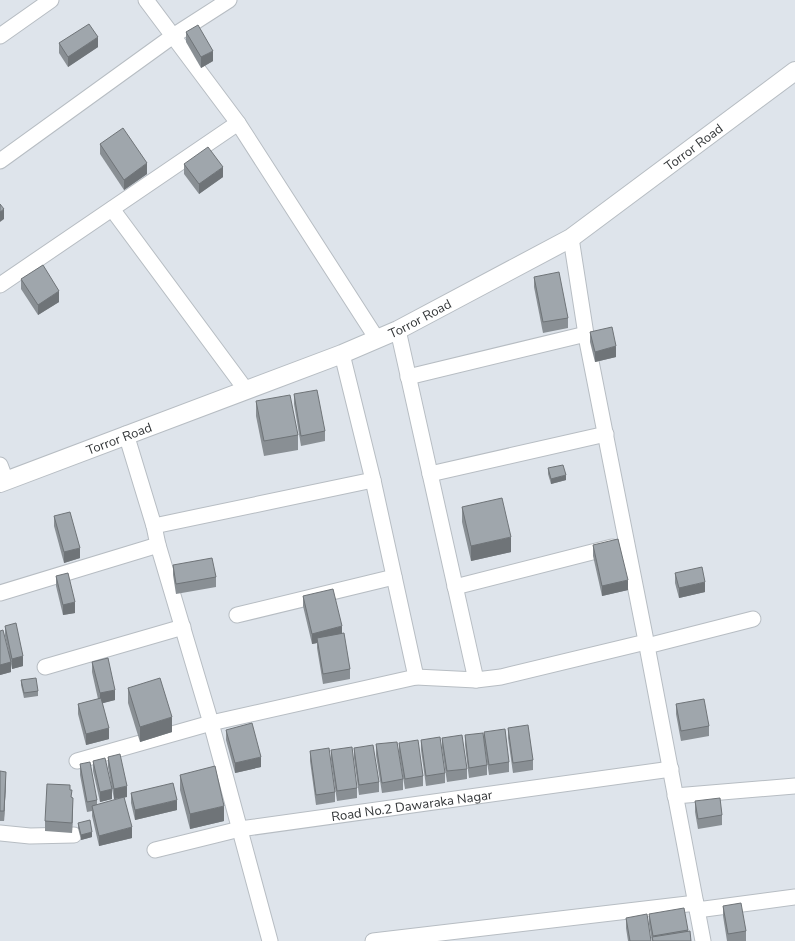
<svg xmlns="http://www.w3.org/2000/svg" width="795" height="941" viewBox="0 0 795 941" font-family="'Nunito Sans',sans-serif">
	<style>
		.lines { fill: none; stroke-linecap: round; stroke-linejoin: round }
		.minor-casing { stroke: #b7bdc3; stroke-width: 17 }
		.tertiary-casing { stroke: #b7bdc3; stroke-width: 20 }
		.minor { stroke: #fff; stroke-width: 15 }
		.tertiary { stroke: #fff; stroke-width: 18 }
		.wall { fill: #898f94 }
		.shaded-wall { fill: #6f7478 }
		.building { fill: #9fa6ac; stroke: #6f7478 }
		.labels { text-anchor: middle; stroke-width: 3; stroke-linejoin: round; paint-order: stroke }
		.street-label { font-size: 13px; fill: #323537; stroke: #ebf2f8 }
	</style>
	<rect width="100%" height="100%" fill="#dee4eb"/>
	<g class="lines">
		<g class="minor-casing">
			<g id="minor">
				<polyline points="146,0 238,123 377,339"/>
				<polyline points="0,36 51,0"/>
				<polyline points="0,161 173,36 229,0"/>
				<polyline points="112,209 246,390"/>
				<polyline points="571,238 587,341 647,646 703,941"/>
				<polyline points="0,285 238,123"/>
				<polyline points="398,330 476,680"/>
				<polyline points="408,377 586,334"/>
				<polyline points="126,434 154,526 158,545 211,723 270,941"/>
				<polyline points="0,465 6,481"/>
				<polyline points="430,474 606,434"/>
				<polyline points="154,526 373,480"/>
				<polyline points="455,587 612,547"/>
				<polyline points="0,593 158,545"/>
				<polyline points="237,615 394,577"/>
				<polyline points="647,646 753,619"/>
				<polyline points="45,667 183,627"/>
				<polyline points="416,677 476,680 501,677 646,642"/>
				<polyline points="77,761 211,723 416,677 373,480 342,354"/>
				<polyline points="675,796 795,786"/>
				<polyline points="0,833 30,836 74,835"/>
				<path id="s1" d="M155,850L240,829L671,769"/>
				<polyline points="697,910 795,897"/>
				<polyline points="373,941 696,903"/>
			</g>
		</g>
		<g class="tertiary-casing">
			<g id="tertiary">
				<path id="s2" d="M0,483L342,354L398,330L571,238L795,71"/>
			</g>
		</g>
		<use href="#minor" class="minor"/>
		<use href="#tertiary" class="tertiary"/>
	</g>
	<g class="wall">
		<polygon points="186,32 213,61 201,68 186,42"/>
		<polygon points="59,43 98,47 68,67 59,53"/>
		<polygon points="100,144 147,174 124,190 100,154"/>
		<polygon points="184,164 223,177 199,194 184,174"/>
		<polygon points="534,277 568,318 568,328 543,333 534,287"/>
		<polygon points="21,279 59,302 38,315 21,289"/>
		<polygon points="590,332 616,357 595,362 590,342"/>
		<polygon points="294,394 325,431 325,441 301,446 294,404"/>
		<polygon points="256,401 298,435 298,450 264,456 256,416"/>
		<polygon points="548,468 566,480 551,484 548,474"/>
		<polygon points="462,507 511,552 471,561 462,522"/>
		<polygon points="54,516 80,558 64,563 54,526"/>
		<polygon points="593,545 628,590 602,596 593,556"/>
		<polygon points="173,565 216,577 216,587 176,594 173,575"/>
		<polygon points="675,573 705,592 679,598 675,583"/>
		<polygon points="56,576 75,613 63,615 56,586"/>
		<polygon points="303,596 342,633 350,669 350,679 323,684 317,648 317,643 312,644 303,606"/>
		<polygon points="5,626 23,666 12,669 11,664 11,672 0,675 0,631 9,653 5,636"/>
		<polygon points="92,662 115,700 102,703 109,739 86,745 78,714 78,704 98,699 92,672"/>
		<polygon points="21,680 38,691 38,696 24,698 21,685"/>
		<polygon points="128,688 172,732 140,742 128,703"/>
		<polygon points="676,704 709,726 709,736 681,741 676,714"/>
		<polygon points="508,728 533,760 533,770 513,773 508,738"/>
		<polygon points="226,730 261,767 235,773 226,740"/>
		<polygon points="484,732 509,762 509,772 489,775 484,742"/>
		<polygon points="465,735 487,765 487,775 469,778 465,745"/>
		<polygon points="442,738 467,769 467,779 447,782 442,748"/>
		<polygon points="421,740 445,773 445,783 426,786 421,750"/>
		<polygon points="399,743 423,776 423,786 405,789 399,753"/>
		<polygon points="376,744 403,779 403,790 382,793 376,755"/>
		<polygon points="354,748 379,782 379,792 359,795 354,758"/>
		<polygon points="331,750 357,788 357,798 337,801 331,760"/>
		<polygon points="310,751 335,792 335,802 316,805 310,761"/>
		<polygon points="108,757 127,797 114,799 108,767"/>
		<polygon points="93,761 112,799 100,802 93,771"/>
		<polygon points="80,764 97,800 97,804 132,838 99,846 92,816 92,811 87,812 80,775"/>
		<polygon points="0,771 6,782 4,821 0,821"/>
		<polygon points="180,775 224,821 190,829 180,790"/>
		<polygon points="70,790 73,808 72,833 45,831 45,821"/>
		<polygon points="131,793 177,810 135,820 131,803"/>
		<polygon points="695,801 722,815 722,825 698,829 695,812"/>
		<polygon points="78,823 92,837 81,840 78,828"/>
		<polygon points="723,906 746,931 746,941 727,941 723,916"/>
		<polygon points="649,914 688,930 691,941 652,941 649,924"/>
		<polygon points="626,918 651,941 628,941 626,928"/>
	</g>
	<g class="shaded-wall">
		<polygon points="98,37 98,47 68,67 68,57"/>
		<polygon points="213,51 213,61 201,68 201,57"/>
		<polygon points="147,163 147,174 124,190 124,180"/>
		<polygon points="223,167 223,177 199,194 199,184"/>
		<polygon points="4,209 4,219 0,222 0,212"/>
		<polygon points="59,291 59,302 38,315 38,305"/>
		<polygon points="616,346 616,357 595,362 595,352"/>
		<polygon points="566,475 566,480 551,484 551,479"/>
		<polygon points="511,537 511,552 471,561 471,546"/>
		<polygon points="80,548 80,558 64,563 64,552"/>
		<polygon points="628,580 628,590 602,596 602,586"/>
		<polygon points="705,582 705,592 679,598 679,588"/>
		<polygon points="75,602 75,613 63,615 63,605"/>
		<polygon points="342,626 342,636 317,638 317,643 312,644 312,634"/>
		<polygon points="23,656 23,666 12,669 12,659"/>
		<polygon points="11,662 11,672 0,675 0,665"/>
		<polygon points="115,690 115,700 100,704 100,693"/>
		<polygon points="172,717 172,732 140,742 140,727"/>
		<polygon points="109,728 109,739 86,745 86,734"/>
		<polygon points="261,757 261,767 235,773 235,763"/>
		<polygon points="6,772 6,782 4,821 4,811"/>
		<polygon points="127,786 127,797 114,799 114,789"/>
		<polygon points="112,789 112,799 100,802 100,792"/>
		<polygon points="73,798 73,808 72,833 72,823"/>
		<polygon points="177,800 177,810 135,820 135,810"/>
		<polygon points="224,806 224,821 190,829 190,814"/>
		<polygon points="132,827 132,838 99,846 99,836"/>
		<polygon points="92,832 92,837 81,840 81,835"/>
	</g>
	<g class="building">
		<polygon points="89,24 98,37 68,57 59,43"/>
		<polygon points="198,25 213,51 201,57 186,32"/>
		<polygon points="123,128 147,163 124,180 100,144"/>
		<polygon points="208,147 223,167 199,184 184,164"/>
		<polygon points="0,204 4,209 0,212"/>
		<polygon points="43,265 59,291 38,305 21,279"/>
		<polygon points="559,272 568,318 543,322 534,277"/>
		<polygon points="612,327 616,346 595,352 590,332"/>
		<polygon points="317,390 325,431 301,436 294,394"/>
		<polygon points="290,395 298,435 264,441 256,401"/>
		<polygon points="563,465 566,475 551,479 548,468"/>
		<polygon points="502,498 511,537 471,546 462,507"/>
		<polygon points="70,512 80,548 64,552 54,516"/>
		<polygon points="618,539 628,580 602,586 593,545"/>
		<polygon points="212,558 216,577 176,584 173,565"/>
		<polygon points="702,567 705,582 679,588 675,573"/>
		<polygon points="68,573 75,602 63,605 56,576"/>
		<polygon points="333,589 342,626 312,634 303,596"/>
		<polygon points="16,623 23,656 12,659 5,626"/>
		<polygon points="3,630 11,662 0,665 0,631"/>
		<polygon points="344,633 350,669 323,674 317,638"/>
		<polygon points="108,658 115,690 100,693 92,662"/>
		<polygon points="36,678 38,691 24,693 21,680"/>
		<polygon points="160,678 172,717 140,727 128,688"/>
		<polygon points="101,698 109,728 86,734 78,704"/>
		<polygon points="704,699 709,726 681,731 676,704"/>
		<polygon points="252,723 261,757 235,763 226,730"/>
		<polygon points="528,725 533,760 513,763 508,728"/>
		<polygon points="505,729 509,762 489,765 484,732"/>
		<polygon points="483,733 487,765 469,768 465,735"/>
		<polygon points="462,735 467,769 447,771 442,738"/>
		<polygon points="440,737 445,773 426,776 421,740"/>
		<polygon points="418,740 423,776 405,779 399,743"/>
		<polygon points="397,742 403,779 382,783 376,744"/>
		<polygon points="373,745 379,782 359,785 354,748"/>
		<polygon points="352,747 357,788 337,791 331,750"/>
		<polygon points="329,748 335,792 316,795 310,751"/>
		<polygon points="120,754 127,786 114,789 108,757"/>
		<polygon points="105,758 112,789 100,792 93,761"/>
		<polygon points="90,762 97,800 87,802 80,764"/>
		<polygon points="215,766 224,806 190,814 180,775"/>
		<polygon points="0,771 6,772 4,811 0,811"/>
		<polygon points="173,783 177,800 135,810 131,793"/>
		<polygon points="47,784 70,785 70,790 72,790 71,797 73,798 72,823 45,821"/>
		<polygon points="124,797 132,827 99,836 92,806"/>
		<polygon points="720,798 722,815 698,819 695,801"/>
		<polygon points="90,820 92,832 81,835 78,823"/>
		<polygon points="741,903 746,931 728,934 723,906"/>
		<polygon points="684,908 688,930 653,936 649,914"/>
		<polygon points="647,914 651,941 630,941 626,918"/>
		<polygon points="690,931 691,941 653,941 652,937"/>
	</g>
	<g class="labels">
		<g class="street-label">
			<text dy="5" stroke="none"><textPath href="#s2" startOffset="775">Torror Road</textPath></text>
			<text dy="5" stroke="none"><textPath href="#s2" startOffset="451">Torror Road</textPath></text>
			<text dy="5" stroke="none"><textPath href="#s2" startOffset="127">Torror Road</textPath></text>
			<text dy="5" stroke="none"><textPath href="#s1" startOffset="261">Road No.2 Dawaraka Nagar</textPath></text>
		</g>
	</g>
</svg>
